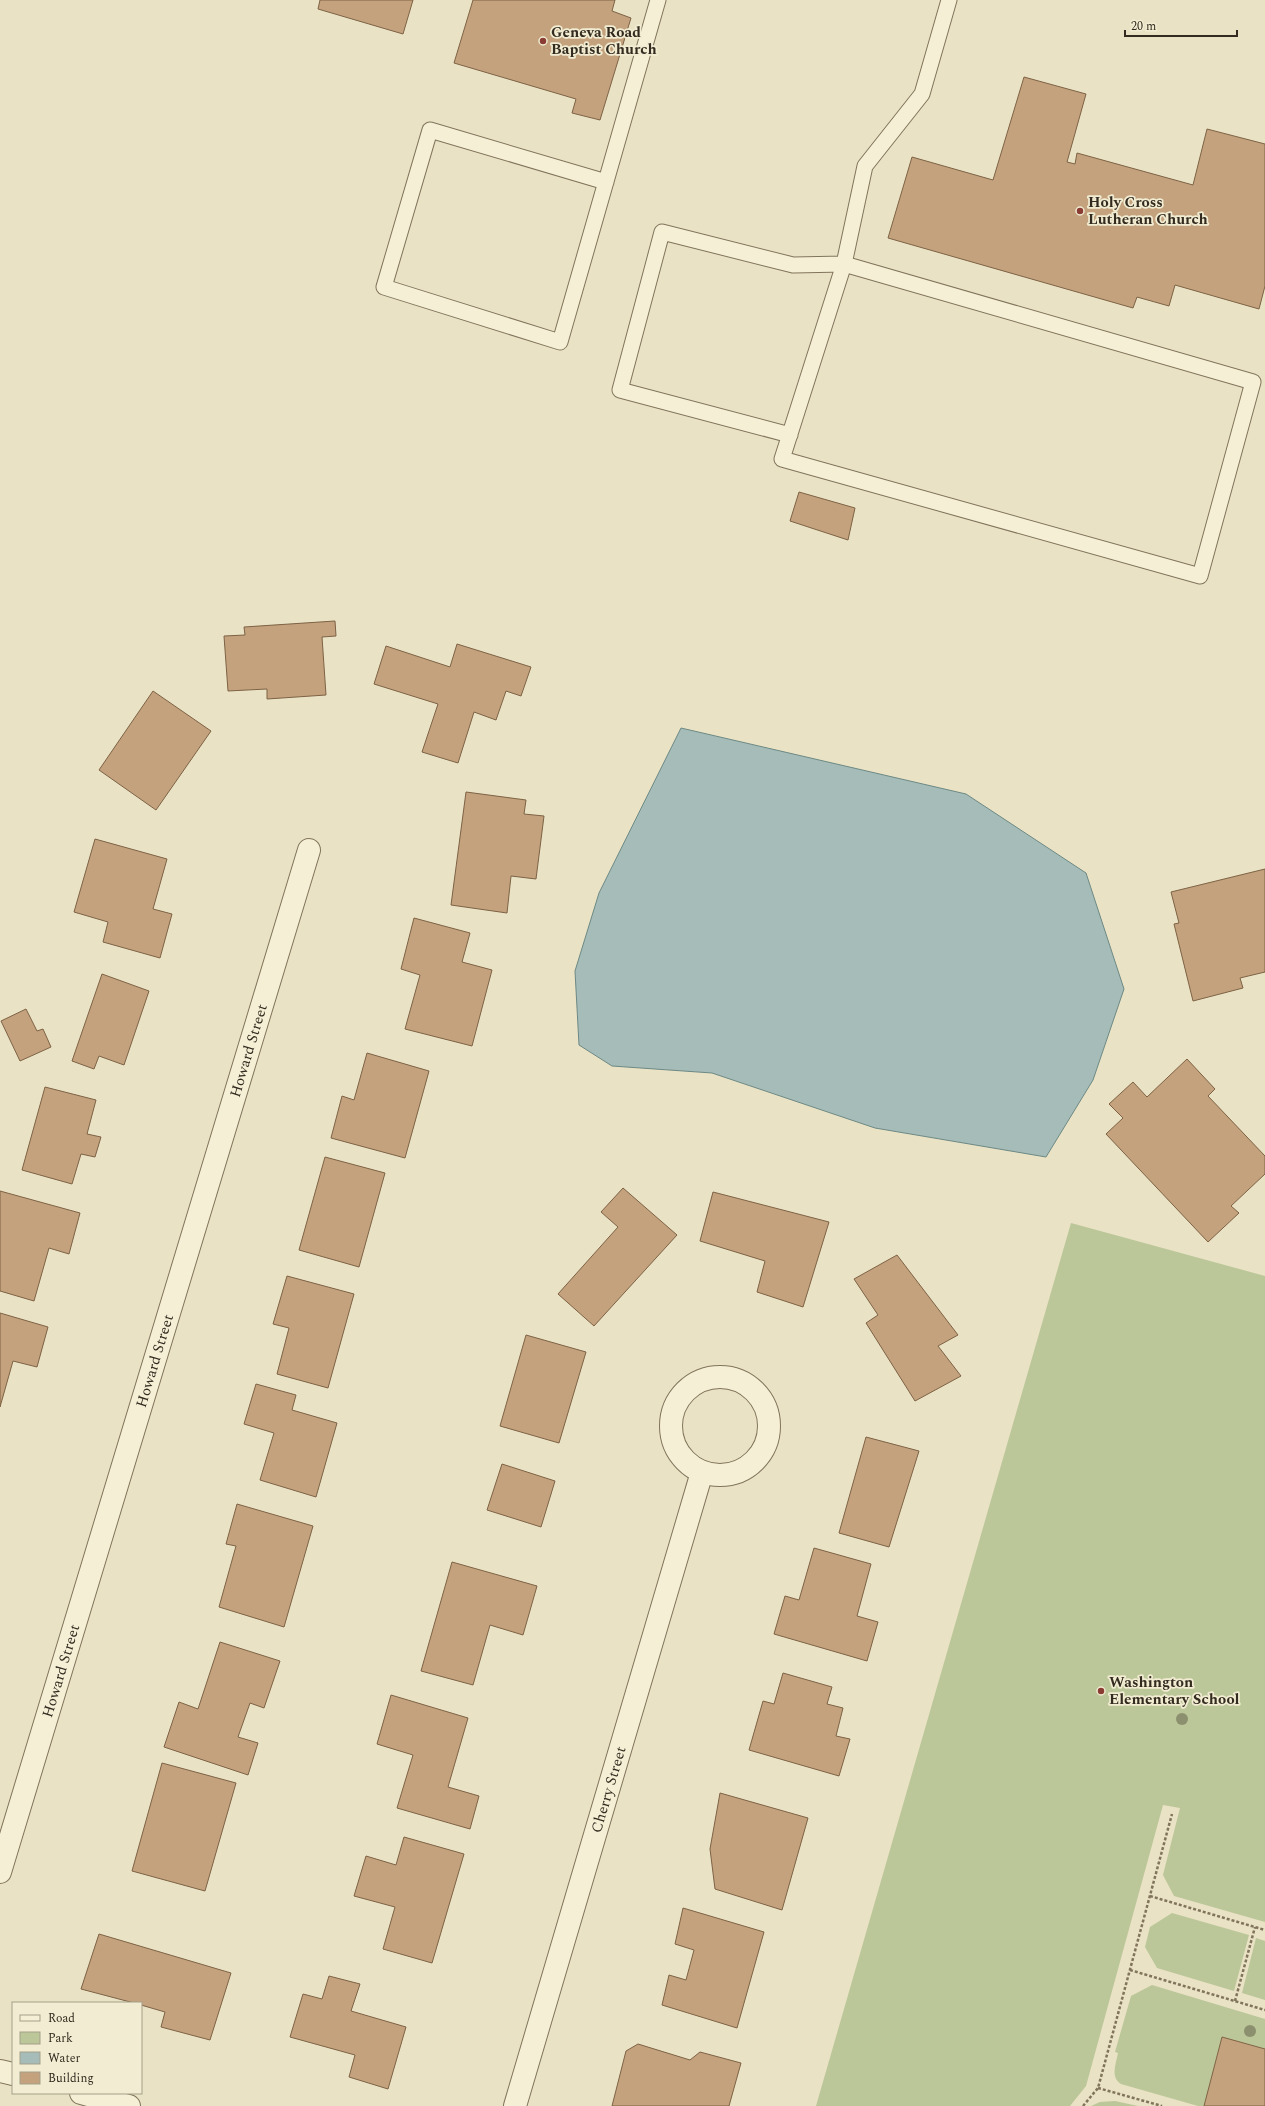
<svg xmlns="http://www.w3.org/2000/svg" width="1265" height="2106" viewBox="0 0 1265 2106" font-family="Spectral,serif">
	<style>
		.green { fill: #bbc699 }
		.water { fill: #a5bcb8; stroke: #6d8985 }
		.building { fill: #c3a27d; stroke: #7e6245 }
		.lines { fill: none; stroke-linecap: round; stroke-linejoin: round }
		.lane-casing { stroke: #81745c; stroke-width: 17 }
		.street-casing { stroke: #81745c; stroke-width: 24 }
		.path { stroke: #81745c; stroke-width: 2.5; stroke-dasharray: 3 2; stroke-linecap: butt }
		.lane { stroke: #f5efd6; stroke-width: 15 }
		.street { stroke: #f5efd6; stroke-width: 22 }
		.tree { fill: #8c906e }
		.poi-dot { fill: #8a3c33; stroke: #f1ecd2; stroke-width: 1.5 }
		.labels { text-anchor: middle; stroke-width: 3.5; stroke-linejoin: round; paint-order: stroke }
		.poi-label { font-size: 15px; font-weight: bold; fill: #332b1f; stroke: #f1ecd2; text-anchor: start }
		.street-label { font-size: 15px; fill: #332b1f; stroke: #f1ecd2 }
	</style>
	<rect width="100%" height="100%" fill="#e9e2c4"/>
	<g class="green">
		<polygon points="1071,1223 1265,1276 1265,1922 1174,1896 1163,1875 1180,1808 1163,1805 1086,2086 1070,2106 816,2106"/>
		<polygon points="1172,1913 1249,1935 1234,1991 1157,1968 1145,1947 1150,1927"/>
		<polygon points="1256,1938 1265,1941 1265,2000 1242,1993"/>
		<path d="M1152,1985L1265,2019V2049L1222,2037L1204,2106H1198L1121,2084C1110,2077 1116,2064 1118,2053L1115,2052L1131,1996Z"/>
		<polygon points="1115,2101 1138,2106 1091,2106 1100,2102"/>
	</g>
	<polygon class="water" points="681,728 966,794 1086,873 1124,989 1093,1080 1046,1157 875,1128 712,1073 612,1066 579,1045 575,971 599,893"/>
	<g class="building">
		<polygon points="320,0 413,0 403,34 318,9"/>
		<polygon points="473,0 615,0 612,11 631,18 600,120 572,113 576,99 454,63"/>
		<polygon points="1024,77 1086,94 1067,162 1075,164 1077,153 1193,185 1207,129 1265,144 1265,286 1259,309 1175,285 1169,306 1137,297 1133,308 888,238 912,157 993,180"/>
		<polygon points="799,492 855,508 848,540 790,521"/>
		<polygon points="335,621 336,636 322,637 326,695 267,699 267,689 228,691 224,636 245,635 244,627"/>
		<polygon points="457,644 531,667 521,696 506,691 496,720 474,712 458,763 422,752 438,704 374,684 386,646 450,667"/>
		<polygon points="153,691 211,731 156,810 99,770"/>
		<polygon points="466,792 526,800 524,814 544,816 536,879 511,876 507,913 451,905"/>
		<polygon points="95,839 167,859 153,909 172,914 160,958 103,942 108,922 74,912"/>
		<polygon points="1265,869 1265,972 1240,978 1243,988 1193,1001 1174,924 1179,923 1171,892"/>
		<polygon points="414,918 470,933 462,962 492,970 472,1046 405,1029 420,975 401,969"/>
		<polygon points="102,974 149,991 124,1065 99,1056 94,1069 72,1061"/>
		<polygon points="26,1009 37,1031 43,1029 51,1047 20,1061 1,1021"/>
		<polygon points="367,1053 429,1071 405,1158 331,1138 342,1096 354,1100"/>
		<polygon points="1187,1059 1215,1089 1208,1096 1265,1156 1265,1174 1231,1206 1239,1213 1208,1242 1106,1134 1123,1118 1109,1104 1133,1082 1147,1097"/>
		<polygon points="45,1087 96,1100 87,1134 101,1137 95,1157 81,1154 72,1184 22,1170"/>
		<polygon points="325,1157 385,1173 359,1267 299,1250"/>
		<polygon points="623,1188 677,1235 594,1326 558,1294 618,1227 601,1212"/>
		<polygon points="0,1191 80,1213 69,1254 49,1248 34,1301 0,1291"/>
		<polygon points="713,1192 829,1222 803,1307 757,1292 765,1261 700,1241"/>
		<polygon points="897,1255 958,1335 938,1346 961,1376 915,1401 866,1323 878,1315 854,1279"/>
		<polygon points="287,1276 354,1294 328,1388 277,1374 289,1328 273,1324"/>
		<polygon points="0,1313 48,1327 37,1367 13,1361 0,1407"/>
		<polygon points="526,1335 586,1352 559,1443 500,1426"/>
		<polygon points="256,1384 296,1395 292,1410 337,1423 316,1497 260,1480 274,1433 244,1424"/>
		<polygon points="866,1437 919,1451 889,1547 839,1533"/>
		<polygon points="502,1464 555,1481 541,1527 487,1510"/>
		<polygon points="237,1504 313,1526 284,1627 219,1607 236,1546 226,1544"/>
		<polygon points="814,1548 871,1564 857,1616 878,1622 867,1661 774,1634 785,1596 799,1600"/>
		<polygon points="452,1562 537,1586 523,1635 490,1625 473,1685 421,1671"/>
		<polygon points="220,1642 280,1661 264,1708 250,1703 238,1737 258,1743 248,1775 164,1747 179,1702 198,1709"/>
		<polygon points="783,1673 832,1687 827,1704 843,1708 836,1736 850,1739 839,1776 749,1750 763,1701 774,1704"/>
		<polygon points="391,1695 468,1718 448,1787 479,1796 470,1829 397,1808 413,1755 377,1744"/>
		<polygon points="162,1763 236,1783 205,1891 132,1871"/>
		<polygon points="720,1793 808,1818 782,1910 715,1889 710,1849"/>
		<polygon points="404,1837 464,1854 432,1963 383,1949 395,1907 354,1896 366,1856 396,1865"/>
		<polygon points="683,1908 764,1932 737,2028 662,2005 669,1975 686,1980 694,1950 675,1944"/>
		<polygon points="99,1934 231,1973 210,2040 161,2027 165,2012 141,2005 141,2003 134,2003 81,1989"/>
		<polygon points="329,1976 360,1984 351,2011 406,2027 388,2089 349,2077 355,2055 290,2037 303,1994 322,1999"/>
		<polygon points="1222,2037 1265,2049 1265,2106 1204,2106"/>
		<polygon points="638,2044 690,2060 700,2052 741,2063 729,2106 612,2106 626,2051"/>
	</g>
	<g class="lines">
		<g class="lane-casing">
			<g id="lane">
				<polyline points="606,182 430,130 384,287 560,342 658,0"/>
				<polyline points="790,435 620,390 662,232 793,265 844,264 1253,382 1200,576 782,459 844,264 865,166 922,94 949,0"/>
			</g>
		</g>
		<g class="street-casing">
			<g id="street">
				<circle cx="720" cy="1426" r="49"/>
				<path id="s1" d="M0,1872L309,850"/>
				<polyline points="0,2071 13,2074"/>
				<polyline points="81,2093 129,2106"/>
				<path id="s2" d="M515,2106L702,1472"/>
			</g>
		</g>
		<g class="path">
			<polyline points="1150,1896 1265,1930"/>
			<polyline points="1130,1970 1265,2010"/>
			<polyline points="1235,2001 1255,1927"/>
			<polyline points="1098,2088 1162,2106"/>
			<polyline points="1083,2106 1098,2088 1172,1814"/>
		</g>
		<use href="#lane" class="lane"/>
		<use href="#street" class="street"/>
	</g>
	<g class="tree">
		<circle cx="1182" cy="1719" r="6"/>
		<circle cx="1250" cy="2031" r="6"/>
	</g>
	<g class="poi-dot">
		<circle cx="543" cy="41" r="4"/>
		<circle cx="1080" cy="211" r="4"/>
		<circle cx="1101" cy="1691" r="4"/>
	</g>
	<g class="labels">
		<g class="poi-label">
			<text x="551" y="37">Geneva Road<tspan x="551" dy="17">Baptist Church</tspan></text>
			<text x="1088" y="207">Holy Cross<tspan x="1088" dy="17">Lutheran Church</tspan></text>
			<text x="1109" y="1687">Washington<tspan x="1109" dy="17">Elementary School</tspan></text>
		</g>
		<g class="street-label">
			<text dy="5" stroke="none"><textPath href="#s1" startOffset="858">Howard Street</textPath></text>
			<text dy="5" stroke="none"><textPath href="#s1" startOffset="534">Howard Street</textPath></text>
			<text dy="5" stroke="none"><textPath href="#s1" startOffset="210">Howard Street</textPath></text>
			<text dy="5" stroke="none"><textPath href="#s2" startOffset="330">Cherry Street</textPath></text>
		</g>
	</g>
	<rect x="12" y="2002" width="130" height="92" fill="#f1ecd2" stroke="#a59f8a"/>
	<rect x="20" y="2015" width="20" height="6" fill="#f5efd6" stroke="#a59f8a"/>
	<text x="48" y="2022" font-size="12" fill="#332b1f">Road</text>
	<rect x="20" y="2032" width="20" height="12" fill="#bbc699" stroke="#a59f8a"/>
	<text x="48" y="2042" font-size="12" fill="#332b1f">Park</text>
	<rect x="20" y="2052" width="20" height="12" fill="#a5bcb8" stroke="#a59f8a"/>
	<text x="48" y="2062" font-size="12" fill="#332b1f">Water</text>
	<rect x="20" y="2072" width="20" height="12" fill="#c3a27d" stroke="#a59f8a"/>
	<text x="48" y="2082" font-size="12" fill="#332b1f">Building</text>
	<path d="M1125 30v6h112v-6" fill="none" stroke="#332b1f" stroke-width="2"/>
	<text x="1131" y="30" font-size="12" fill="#332b1f" stroke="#f1ecd2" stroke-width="3" paint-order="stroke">20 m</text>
</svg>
